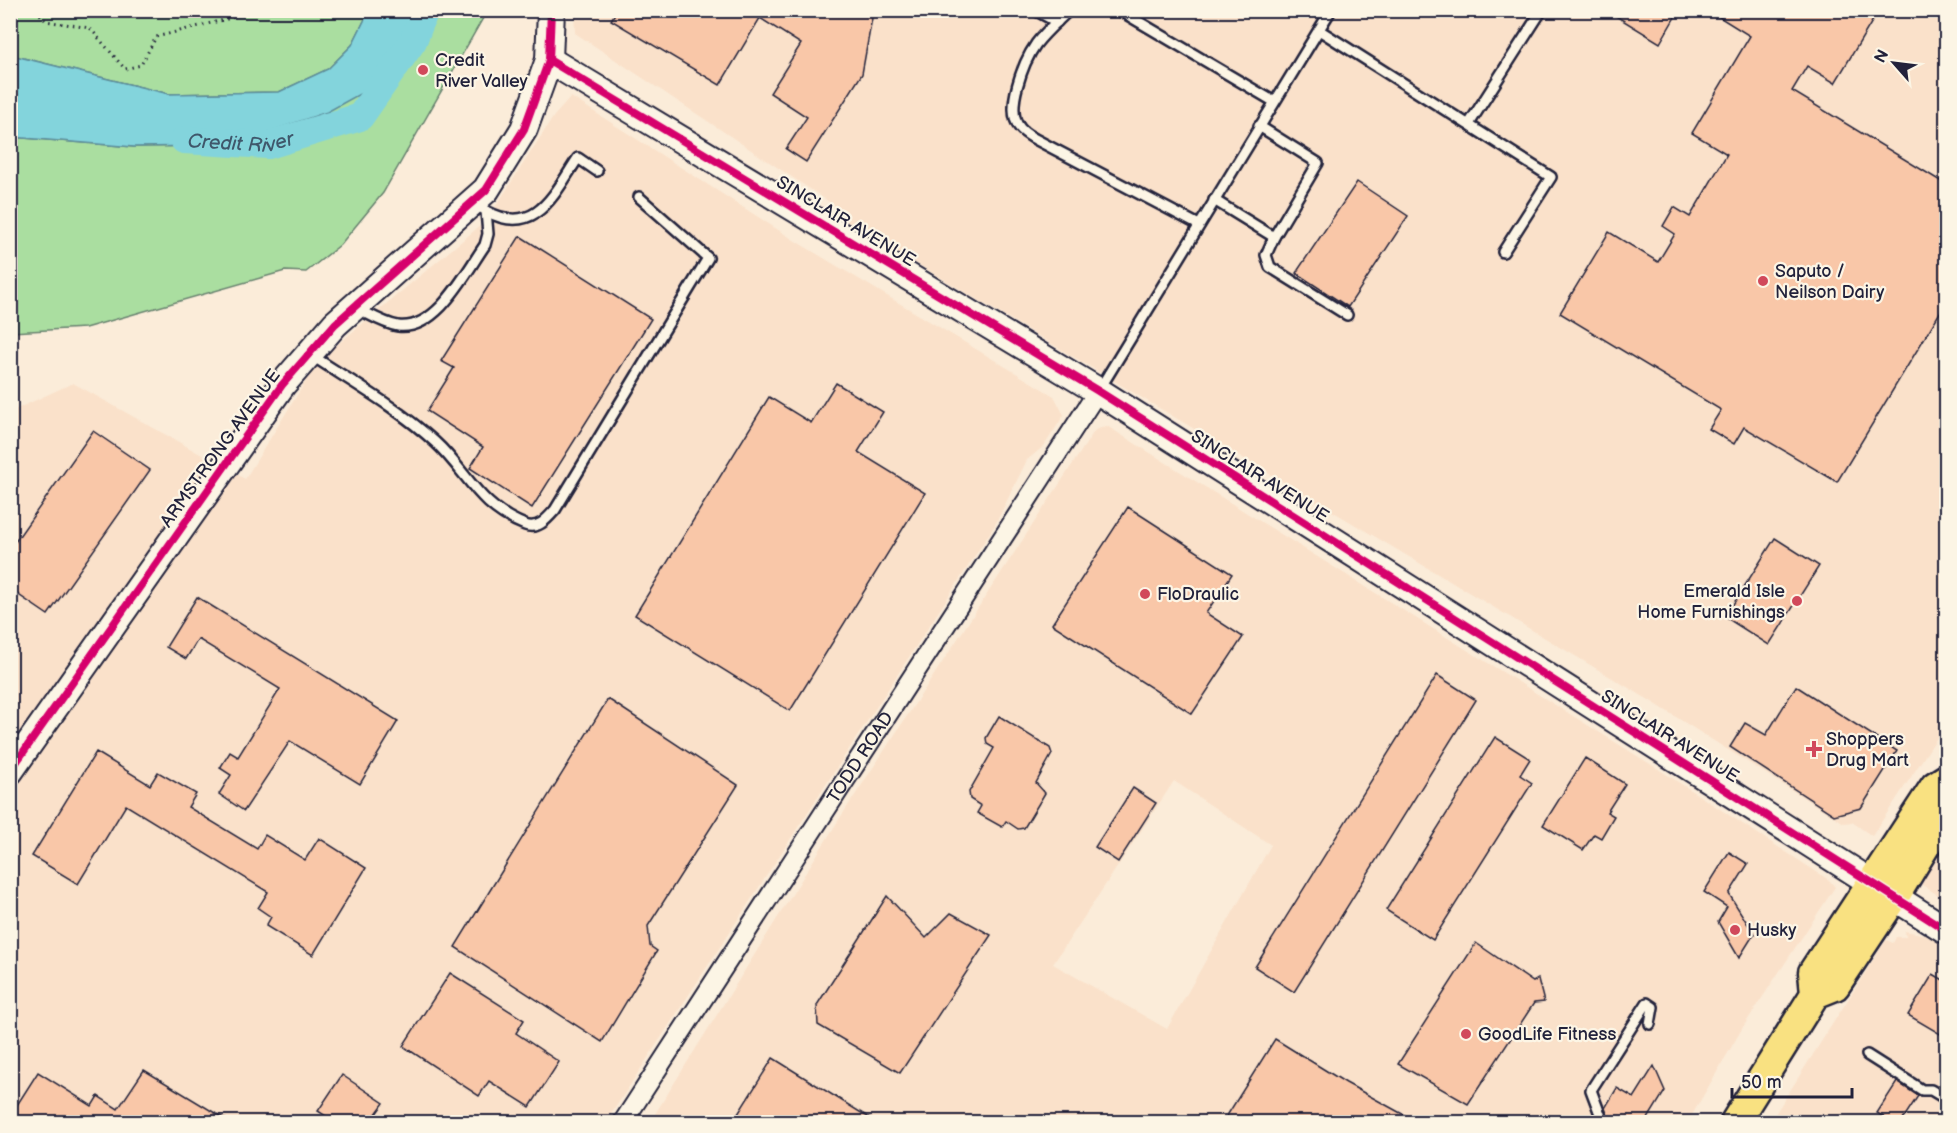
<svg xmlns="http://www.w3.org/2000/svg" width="1957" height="1133" viewBox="0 0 1957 1133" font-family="'Balsamiq Sans',sans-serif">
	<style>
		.built { fill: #fae1ca; fill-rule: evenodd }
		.green { fill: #aadea0; stroke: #66806e; stroke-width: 1.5 }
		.water { fill: #83d4dc; stroke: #5c8d9c; stroke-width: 1.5 }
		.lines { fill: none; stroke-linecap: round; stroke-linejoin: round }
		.river { stroke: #83d4dc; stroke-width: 28 }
		.building { fill: #f9c7a8; stroke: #22223b; stroke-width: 1.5 }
		.lane-casing { stroke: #22223b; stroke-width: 14 }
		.street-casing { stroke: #22223b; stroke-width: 22 }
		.secondary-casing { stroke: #22223b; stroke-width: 30 }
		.primary-casing { stroke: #22223b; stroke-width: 33 }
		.path { stroke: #22223b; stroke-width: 3; stroke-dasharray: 1.5 4.5; stroke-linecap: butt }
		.lane { stroke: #fcf5e5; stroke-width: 9 }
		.street { stroke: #fcf5e5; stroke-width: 18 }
		.secondary { stroke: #fcf5e5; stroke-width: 26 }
		.primary { stroke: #f9e181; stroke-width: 28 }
		.cycleway-casing { stroke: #fcf5e5; stroke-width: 11 }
		.cycleway { stroke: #d6006c; stroke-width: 8 }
		.poi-dot { fill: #d1495b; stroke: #fcf5e5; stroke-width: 2 }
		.labels { text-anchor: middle; stroke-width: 4.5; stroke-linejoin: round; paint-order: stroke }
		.poi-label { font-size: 18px; fill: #22223b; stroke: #fcf5e5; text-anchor: start }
		.street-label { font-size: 18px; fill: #22223b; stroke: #fcf5e5 }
		.water-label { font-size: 20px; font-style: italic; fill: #3f576b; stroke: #fcf5e5 }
	</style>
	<rect width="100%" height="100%" fill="#fbecd9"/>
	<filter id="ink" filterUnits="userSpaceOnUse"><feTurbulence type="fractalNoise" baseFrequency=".0167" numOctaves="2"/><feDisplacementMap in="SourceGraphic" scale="12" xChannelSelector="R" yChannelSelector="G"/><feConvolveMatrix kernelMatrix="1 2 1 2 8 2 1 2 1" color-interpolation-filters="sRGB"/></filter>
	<g filter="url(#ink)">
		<g class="built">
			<polygon points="574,11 1946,11 1946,724 1872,836 1852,822 1844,823 1649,700 844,220 834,205 575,33"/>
			<polygon points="571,97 797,242 1054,396 1064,415 1044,446 1027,460 995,525 606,1122 11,1122 10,412 73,383 245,479 319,360 487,220 554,116"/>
			<path d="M1107,426L1655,767L1829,880L1835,887L1743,1027L1688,1122H650L838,821L1095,430ZM1174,781L1271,845L1167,1029L1053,964Z"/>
			<polygon points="1946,836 1946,900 1919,883"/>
			<polygon points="1905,931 1926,935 1946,945 1946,1122 1770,1122 1886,940 1893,943 1896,937 1906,937"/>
		</g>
		<g class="green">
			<polygon points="11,11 369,11 352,45 328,69 279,92 169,94 11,55"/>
			<polygon points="411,11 487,11 383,193 340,245 306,272 285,271 85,328 11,332 11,137 134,147 210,146 265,133 327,112"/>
		</g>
		<polygon class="water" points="369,11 411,11 401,47 376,85 327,112 265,133 210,146 134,147 11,137 11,55 169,94 279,92 328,69 352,45"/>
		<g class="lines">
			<path class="river" id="s1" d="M184,140L268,145L360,117L413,41L425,10"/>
		</g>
		<g class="building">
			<polygon points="617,10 860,10 872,18 862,74 806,162 786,149 807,117 770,93 801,44 760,18 720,85 611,20"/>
			<polygon points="1606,10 1679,10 1660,43"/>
			<polygon points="1708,10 1879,10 1835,83 1807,66 1792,91 1947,185 1947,301 1837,482 1744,427 1734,444 1709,429 1721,410 1560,313 1609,232 1658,262 1675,234 1663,226 1674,207 1690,217 1727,154 1692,133 1750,36"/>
			<polygon points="1357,182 1408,216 1348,307 1296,273"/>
			<polygon points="520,236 651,319 532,508 470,468 483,447 427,411 454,368 441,361"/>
			<polygon points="836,383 883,412 858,452 925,493 790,711 635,615 769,397 811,423"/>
			<polygon points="93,431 150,470 48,615 10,589 10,549"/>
			<polygon points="1128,507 1232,574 1206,613 1243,637 1192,714 1052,624"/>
			<polygon points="1775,538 1819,566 1769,645 1725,617"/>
			<polygon points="197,597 398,721 360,784 290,741 244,811 219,794 231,775 220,768 230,752 238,757 280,689 198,639 186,659 166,647"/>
			<polygon points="1437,675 1476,700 1294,992 1255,967"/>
			<polygon points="1796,686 1897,751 1861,808 1834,815 1730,747 1745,723 1766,735"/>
			<polygon points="608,699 738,785 648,926 650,946 657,951 602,1042 455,947"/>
			<polygon points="999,716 1050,748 1052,754 1036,783 1045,793 1024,828 1018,829 1006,821 1002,827 977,813 981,806 970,799 969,792 994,748 987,744 986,738"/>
			<polygon points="1495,737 1530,759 1520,775 1532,783 1433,940 1386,910"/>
			<polygon points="96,752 150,785 158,772 196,794 188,807 257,849 265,835 305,860 319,838 366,868 313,955 266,926 271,917 258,908 268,892 126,805 78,884 32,856"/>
			<polygon points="1585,758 1625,784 1607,812 1614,816 1601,838 1594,834 1583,850 1543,825"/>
			<polygon points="1133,788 1156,803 1118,862 1095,847"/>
			<polygon points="1729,852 1748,864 1729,894 1754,934 1739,958 1718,922 1727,907 1704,892"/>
			<polygon points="887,896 926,938 951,913 991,935 900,1073 818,1025 817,1005"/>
			<polygon points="1476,943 1533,982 1538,979 1544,1002 1534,1003 1468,1104 1398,1064"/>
			<polygon points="450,973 524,1020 516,1033 559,1062 530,1107 489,1081 479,1096 403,1046"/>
			<polygon points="1933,974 1947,982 1947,1038 1908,1015"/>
			<polygon points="1275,1039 1346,1083 1417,1122 1223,1122"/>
			<polygon points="773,1058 876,1122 733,1122"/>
			<polygon points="1654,1066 1665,1091 1646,1122 1610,1122 1605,1108 1617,1088 1634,1098"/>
			<polygon points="144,1070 230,1122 10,1122 10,1116 38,1072 92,1106 98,1096 118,1109"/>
			<polygon points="342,1075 384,1103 370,1122 335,1122 318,1111"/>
			<polygon points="1897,1082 1918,1096 1901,1122 1892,1122 1877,1113"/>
		</g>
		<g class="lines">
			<g class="lane-casing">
				<g id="lane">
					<polyline points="1035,10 1057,22"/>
					<path d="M1069,10C1058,21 1045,32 1036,44C1024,61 1004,110 1020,128C1024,133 1030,136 1035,139L1199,225"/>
					<polyline points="1119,10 1273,101"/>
					<polyline points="1319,30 1551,177 1503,252"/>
					<polyline points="1469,124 1542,10"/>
					<polyline points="1214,200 1274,237 1318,163 1259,126"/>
					<path d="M486,211C536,238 554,194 578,158L597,171"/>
					<polyline points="1274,237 1266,255 1270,267 1347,315"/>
					<path d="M356,308C369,314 384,324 398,326C437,331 466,272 485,245L488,234L486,211L474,203"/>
					<path d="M311,355C352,382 398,408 435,442C468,472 477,506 525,525C538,530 547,519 555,510L708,258L639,197"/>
					<polyline points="1099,390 1331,10"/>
					<polyline points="1867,1055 1922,1090 1931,1090 1946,1099"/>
					<polyline points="1603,1122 1591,1090 1647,1003 1653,1007 1650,1024"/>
				</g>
			</g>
			<g class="street-casing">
				<g id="street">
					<path id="s2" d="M623,1122L1098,391"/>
				</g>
			</g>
			<g class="secondary-casing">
				<g id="secondary">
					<polyline points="549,60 1098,391 1946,930"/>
					<polyline points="10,771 282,385 335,324 486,190 524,129 549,60 551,10"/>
				</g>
			</g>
			<g class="primary-casing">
				<g id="primary">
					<polyline points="1815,994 1835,986 1895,896 1946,812"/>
					<polyline points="1735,1122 1815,994 1813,972 1935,786 1946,779"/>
				</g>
			</g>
			<polyline class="path" points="36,10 46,21 90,28 125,69 141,65 156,37 235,17 244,10"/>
			<use href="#lane" class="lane"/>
			<use href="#street" class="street"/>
			<use href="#secondary" class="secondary"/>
			<use href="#primary" class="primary"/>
			<g class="cycleway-casing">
				<g id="cycleway">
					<polyline points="549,60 1098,391 1946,930"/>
					<polyline points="10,771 282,385 335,324 486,190 524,129 549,60 551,10"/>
				</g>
			</g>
			<use href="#cycleway" class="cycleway"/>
		</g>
	</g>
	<g class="poi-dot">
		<circle cx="423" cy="70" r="6"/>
		<circle cx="1763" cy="281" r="6"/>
		<circle cx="1145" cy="594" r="6"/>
		<circle cx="1797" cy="601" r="6"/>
		<path d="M1811 740h6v6h6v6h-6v6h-6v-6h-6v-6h6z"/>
		<circle cx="1735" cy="930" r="6"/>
		<circle cx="1466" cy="1034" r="6"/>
	</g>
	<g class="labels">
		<g class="poi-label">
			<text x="435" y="66">Credit<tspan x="435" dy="21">River Valley</tspan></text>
			<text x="1775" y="277">Saputo /<tspan x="1775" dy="21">Neilson Dairy</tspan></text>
			<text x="1785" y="597" text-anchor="end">Emerald Isle<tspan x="1785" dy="21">Home Furnishings</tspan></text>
			<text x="1157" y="600">FloDraulic</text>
			<text x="1826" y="745">Shoppers<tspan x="1826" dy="21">Drug Mart</tspan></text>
			<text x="1747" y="936">Husky</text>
			<text x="1478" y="1040">GoodLife Fitness</text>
		</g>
		<g class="street-label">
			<text transform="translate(846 221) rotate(31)" y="6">SINCLAIR AVENUE</text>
			<text transform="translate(220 448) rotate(-54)" y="6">ARMSTRONG AVENUE</text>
			<text transform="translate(1260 476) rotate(32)" y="6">SINCLAIR AVENUE</text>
			<text transform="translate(1670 736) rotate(32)" y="6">SINCLAIR AVENUE</text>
			<text dy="6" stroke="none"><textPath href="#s2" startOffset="435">TODD ROAD</textPath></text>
		</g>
		<g class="water-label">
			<text dy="7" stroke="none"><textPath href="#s1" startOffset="57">Credit River</textPath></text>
		</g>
	</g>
	<rect width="1957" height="1133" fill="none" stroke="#fcf5e5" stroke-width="36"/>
	<rect x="18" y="18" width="1921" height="1097" fill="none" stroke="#22223b" stroke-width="2" filter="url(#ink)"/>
	<g transform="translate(1894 63) rotate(298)" stroke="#fcf5e5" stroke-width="4.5" paint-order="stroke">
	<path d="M0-4.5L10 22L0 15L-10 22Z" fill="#22223b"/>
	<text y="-9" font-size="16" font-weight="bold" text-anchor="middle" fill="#22223b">N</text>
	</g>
	<path d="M1732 1088v9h120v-9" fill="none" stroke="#22223b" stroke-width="3"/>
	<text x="1741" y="1088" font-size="18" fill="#22223b" stroke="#fcf5e5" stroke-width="4.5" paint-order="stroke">50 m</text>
</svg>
